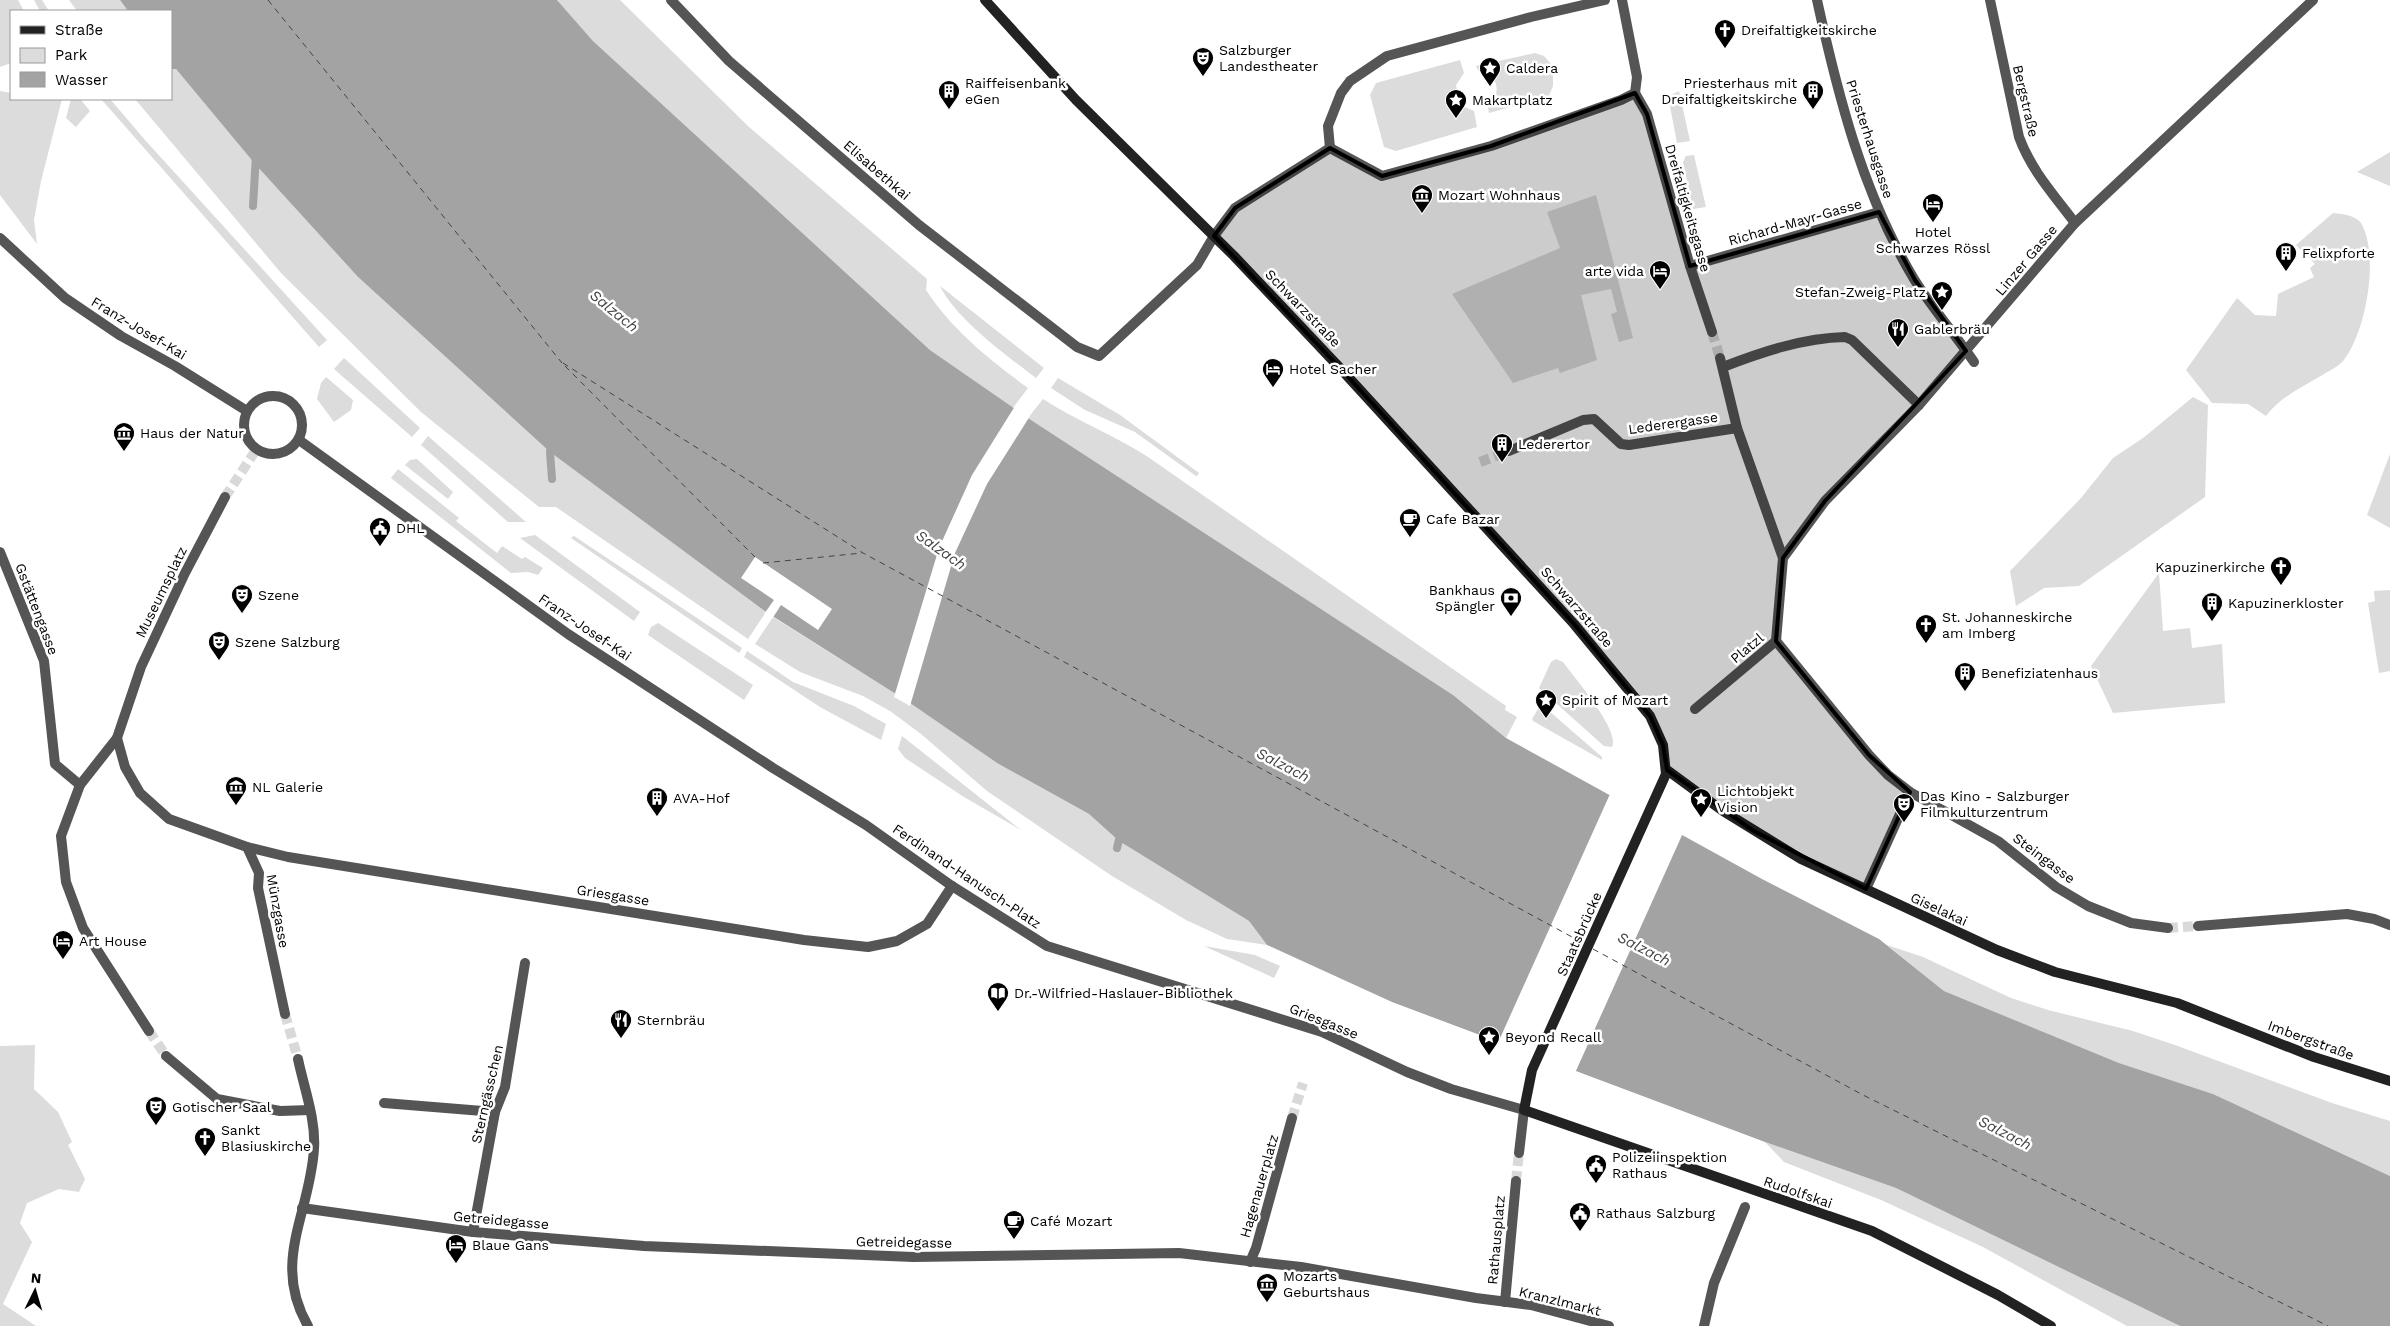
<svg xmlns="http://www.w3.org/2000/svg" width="2390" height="1326" viewBox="0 0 2390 1326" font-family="'Work Sans',sans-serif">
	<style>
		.green { fill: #dcdcdc }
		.water { fill: #a3a3a3 }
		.pier { fill: #fff }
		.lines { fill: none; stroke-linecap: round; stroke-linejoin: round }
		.stream { stroke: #a3a3a3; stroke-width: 8 }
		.ferry { stroke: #444; stroke-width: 1; stroke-dasharray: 6 5; stroke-linecap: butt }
		.pedestrian-tunnel { stroke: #d9d9d9; stroke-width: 10; stroke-dasharray: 10 5; stroke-linecap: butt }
		.tertiary-tunnel { stroke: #d9d9d9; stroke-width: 10; stroke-dasharray: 10 5; stroke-linecap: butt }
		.pedestrian { stroke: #555; stroke-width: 10 }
		.minor { stroke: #555; stroke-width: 10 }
		.tertiary { stroke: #555; stroke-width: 10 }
		.secondary { stroke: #222; stroke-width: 10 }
		.marked { fill: #000; fill-opacity: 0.2; stroke: #000; stroke-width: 4; stroke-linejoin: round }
		.labels { text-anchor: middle; stroke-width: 5; stroke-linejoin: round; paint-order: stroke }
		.poi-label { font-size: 14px; fill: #000; stroke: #fff; text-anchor: start }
		.street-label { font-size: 14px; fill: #000; stroke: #fff }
		.water-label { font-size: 15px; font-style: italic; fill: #444; stroke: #fff }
	</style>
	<rect width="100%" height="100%" fill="#fff"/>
	<g class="green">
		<polygon points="0,0 18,0 24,11 11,11 11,63 0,67"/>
		<polygon points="34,0 42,0 49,11 40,11"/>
		<polygon points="69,0 120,0 128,11 77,11"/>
		<path d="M557,0H620L749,127L927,279L926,290C951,329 991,361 1028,388L1013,408L930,350L593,41Z"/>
		<path d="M1535,53L1544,56L1553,66V86L1549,96L1489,113L1488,108C1497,96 1500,89 1492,75L1478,70L1476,66Z"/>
		<polygon points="1460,60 1464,73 1456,85 1460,105 1474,111 1477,127 1396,151 1384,147 1370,95 1376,83"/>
		<polygon points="171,69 176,69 255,164 358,277 550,452 766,612 748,639 556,507 539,507 421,412 281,273 135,99 171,99"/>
		<polygon points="0,91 11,93 11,99 62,99 41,181 34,220 37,244 0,195"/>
		<polygon points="1679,91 1690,141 1677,143 1668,96"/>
		<polygon points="71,99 80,99 90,111 76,127 66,118"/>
		<polygon points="101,99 110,99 145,140 327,340 319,347"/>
		<polygon points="2390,152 2390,186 2357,172"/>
		<polygon points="1694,155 1706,207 1693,209 1683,162 1686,156"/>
		<polygon points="1596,195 1633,338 1619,342 1611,314 1617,312 1611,289 1581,295 1597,360 1560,373 1558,368 1513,383 1452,294 1560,248 1547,212"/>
		<path d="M2333,213C2342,214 2355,215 2361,223C2380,255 2366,333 2343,361C2338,367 2330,370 2324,374C2304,386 2280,397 2266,416L2248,404L2212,403L2186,370L2237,298L2255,315L2276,316L2278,294L2314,277L2310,268L2315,264L2296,245Z"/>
		<path d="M940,286L1044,368L1036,378C1007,356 956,319 940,286Z"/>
		<polygon points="344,358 420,428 412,437 334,369"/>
		<polygon points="326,377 353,400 351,410 334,422 317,399 321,383"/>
		<polygon points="1058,378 1120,415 1199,473 1198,475 1196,476 1135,432 1085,410 1051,388"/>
		<polygon points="2193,397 2208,405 2205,497 2079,586 2044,588 2016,606 2010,571 2081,498 2113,458 2143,438"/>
		<path d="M1043,399C1077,421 1114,435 1148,457L1506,706L1505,710L1517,717L1506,738L1453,695L1028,418Z"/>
		<polygon points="428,436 526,522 508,522 421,445"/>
		<polygon points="2390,454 2390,528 2367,515"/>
		<polygon points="417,459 453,492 448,499 405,465 410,460"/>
		<polygon points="398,469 459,518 456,521 497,553 502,546 522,559 525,557 543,568 538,575 528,572 511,573 391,478"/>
		<polygon points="535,535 640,612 634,621 520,538"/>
		<polygon points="574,536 742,648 739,653 571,538"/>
		<polygon points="2159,573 2163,631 2190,628 2192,648 2222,644 2225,703 2113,713 2091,666"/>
		<polygon points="2390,590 2390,671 2379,673 2368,603 2375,601 2374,591"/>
		<polygon points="773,617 910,703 997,763 1089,814 1119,841 1249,921 1267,945 1227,939 1186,920 1112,876 987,791 921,734 890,711 863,696 800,672 755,644"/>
		<polygon points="658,623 753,685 744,700 648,635 651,627"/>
		<polygon points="747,651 793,682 854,706 886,724 881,740 820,707 744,657"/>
		<path d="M1556,659L1563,662C1573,676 1621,731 1612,747L1604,746L1539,688L1551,662Z"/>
		<polygon points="1541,704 1602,757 1602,760 1533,721 1532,719"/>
		<polygon points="902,736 1021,830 964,797 905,758 898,749"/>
		<polygon points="1887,945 1923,957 2011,998 2048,1010 2133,1031 2175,1045 2332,1103 2390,1121 2390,1176 2213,1094 2119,1063 1944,991"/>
		<polygon points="1204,946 1255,955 1280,966 1274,978"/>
		<polygon points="35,1045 34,1089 58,1112 72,1142 68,1145 85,1179 79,1192 59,1189 27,1203 20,1223 32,1242 3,1304 36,1326 0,1326 0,1046"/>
		<polygon points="1765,1142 1896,1188 2180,1326 2127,1326 1983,1247 1881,1200 1784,1162"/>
	</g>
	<polygon class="water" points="120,0 557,0 593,41 930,350 1028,418 1453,695 1506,738 1762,879 1879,939 1944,991 2119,1063 2213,1094 2390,1176 2390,1326 2180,1326 1896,1188 1765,1142 1392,1002 1267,945 1249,921 1119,841 1089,814 997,763 910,703 766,612 550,452 358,277 255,164 176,69 171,69 171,11 128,11"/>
	<g class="pier">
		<polygon points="1015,406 1030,416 987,484 955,553 910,706 894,697 939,548 972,475"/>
		<polygon points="755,557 832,609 818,630 781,605 772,619 764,614 774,600 741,578"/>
		<polygon points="1610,794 1683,833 1575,1073 1497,1045"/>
	</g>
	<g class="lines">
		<g class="stream">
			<polyline points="253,206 256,155"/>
			<polyline points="552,441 550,452 552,479"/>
			<polyline points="1117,848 1121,831"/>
		</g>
		<g class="ferry">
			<polyline points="268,0 562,363"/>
			<polyline points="563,363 863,553 1585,944"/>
			<polyline points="565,366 755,557"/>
			<polyline points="763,563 862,553"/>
			<polyline points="1593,949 1863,1095 2328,1326"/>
		</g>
		<g class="pedestrian-tunnel">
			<polyline points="1712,332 1720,358"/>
			<polyline points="1480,462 1509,451"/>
			<polyline points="2168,928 2198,926"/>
			<polyline points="1292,1118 1303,1083"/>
			<polyline points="1516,1181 1519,1153"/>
		</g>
		<g class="tertiary-tunnel">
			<polyline points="225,497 256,450"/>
			<polyline points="285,1014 298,1059"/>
			<polyline points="149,1031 166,1056"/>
		</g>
		<g class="pedestrian">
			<path d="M1817,0C1838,96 1863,194 1914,279C1932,308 1955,334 1974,362"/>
			<path d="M1990,0L2019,137C2031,170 2054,195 2075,223"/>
			<polyline points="1635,93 1647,114 1690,266 1712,332"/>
			<polyline points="1690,266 1879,212"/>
			<path d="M1723,367C1762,352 1803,338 1845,337L1852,340L1919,405"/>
			<polyline points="1509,451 1583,420 1594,419 1621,444 1629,445 1737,428"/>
			<polyline points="0,552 44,661 55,764 80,785"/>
			<polyline points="1783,558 1825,501 1919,405 2075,223 2313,0"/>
			<polyline points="1776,641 1869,755 1888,775 1910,792 1998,841 2056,887 2088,906 2131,923 2168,928"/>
			<polyline points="1695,709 1776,641 1783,558 1737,428 1720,358"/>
			<polyline points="1866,889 1910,792"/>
			<polyline points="2198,926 2347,914 2374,919 2390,925"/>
			<polyline points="384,1103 495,1112"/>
			<polyline points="302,1208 473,1232 644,1246 913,1257 1179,1253 1301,1267 1476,1298 1531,1305 1609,1326"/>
			<polyline points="473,1232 495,1112 505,1087 525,963"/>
			<polyline points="1250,1262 1256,1248 1292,1118"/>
			<polyline points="1505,1302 1516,1181"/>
			<polyline points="1704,1326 1714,1283 1745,1207"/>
		</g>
		<g class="minor">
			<polyline points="671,0 729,61 919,225 1077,347 1099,356 1197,265 1214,236"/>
			<polyline points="247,847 288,857 804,940 868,947 897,941 927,924 952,886"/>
			<polyline points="1519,1153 1524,1110"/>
		</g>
		<g class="tertiary">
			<polyline points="1330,148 1382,176 1491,146 1621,100 1635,93 1637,77 1622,0"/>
			<polyline points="1330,148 1328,126 1341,93 1350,81 1387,56 1531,17 1605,0"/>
			<polyline points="1214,236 1235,208 1330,148"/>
			<polyline points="0,238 65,298 121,336 175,366 247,411"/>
			<circle cx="273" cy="425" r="29"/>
			<polyline points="299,440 568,634 773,768 866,825 952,886 1047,946 1322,1032 1407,1072 1451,1089 1524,1110"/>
			<polyline points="117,738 125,767 140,793 169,819 247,847 259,873 258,888 285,1014"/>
			<polyline points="149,1031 83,928 66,882 61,836 80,785 117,738 141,667 185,573 225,497"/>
			<polyline points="166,1056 217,1099 280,1111 310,1110"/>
			<path d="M298,1059C304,1088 316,1119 314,1149C310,1214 271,1262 308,1326"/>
		</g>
		<g class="secondary">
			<polyline points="985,0 1076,100 1234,256 1339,367 1574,624 1650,716 1663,745 1666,774 1532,1070 1524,1110 1872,1231 1998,1295 2051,1326"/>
			<polyline points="1667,770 1723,811 1801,859 1997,950 2055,972 2177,1003 2314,1057 2390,1081"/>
		</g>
	</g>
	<path class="marked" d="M1635,93L1647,114L1690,266L1879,212L1915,280L1966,351L1825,501L1783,558L1776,641L1869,755L1910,792L1866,889L1752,830L1667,770L1663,745L1650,716L1574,624L1339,367L1214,236L1235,208L1330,148L1382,176L1491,146Z"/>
	<defs>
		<g id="church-pin" transform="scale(1.125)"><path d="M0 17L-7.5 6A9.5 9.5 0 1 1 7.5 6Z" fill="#000" stroke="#fff"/><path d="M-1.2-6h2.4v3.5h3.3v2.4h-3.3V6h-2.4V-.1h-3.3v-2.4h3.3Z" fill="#fff"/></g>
		<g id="theatre-pin" transform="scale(1.125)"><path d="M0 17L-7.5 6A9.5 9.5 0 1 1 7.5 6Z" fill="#000" stroke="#fff"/><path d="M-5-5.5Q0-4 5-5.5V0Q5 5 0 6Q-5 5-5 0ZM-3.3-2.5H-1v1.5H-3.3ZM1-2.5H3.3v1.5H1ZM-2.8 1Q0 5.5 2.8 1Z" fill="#fff"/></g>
		<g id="sight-pin" transform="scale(1.125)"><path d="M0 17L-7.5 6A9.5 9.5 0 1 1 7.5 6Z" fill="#000" stroke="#fff"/><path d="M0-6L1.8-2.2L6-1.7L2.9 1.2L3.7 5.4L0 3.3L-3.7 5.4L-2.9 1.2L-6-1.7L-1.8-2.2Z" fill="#fff"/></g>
		<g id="building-pin" transform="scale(1.125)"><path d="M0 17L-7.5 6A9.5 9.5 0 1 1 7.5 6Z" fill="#000" stroke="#fff"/><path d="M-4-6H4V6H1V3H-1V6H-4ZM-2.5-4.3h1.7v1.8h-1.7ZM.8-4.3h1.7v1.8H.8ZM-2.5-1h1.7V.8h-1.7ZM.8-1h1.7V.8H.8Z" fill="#fff"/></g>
		<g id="museum-pin" transform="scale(1.125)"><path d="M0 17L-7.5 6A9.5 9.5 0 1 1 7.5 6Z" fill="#000" stroke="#fff"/><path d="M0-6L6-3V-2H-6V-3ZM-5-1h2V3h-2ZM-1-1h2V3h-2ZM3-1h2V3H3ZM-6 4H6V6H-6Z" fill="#fff"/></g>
		<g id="hotel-pin" transform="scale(1.125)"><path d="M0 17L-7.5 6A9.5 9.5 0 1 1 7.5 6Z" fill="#000" stroke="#fff"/><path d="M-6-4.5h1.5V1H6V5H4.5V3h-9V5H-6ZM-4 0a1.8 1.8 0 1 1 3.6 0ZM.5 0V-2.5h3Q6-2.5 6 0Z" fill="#fff"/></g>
		<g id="restaurant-pin" transform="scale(1.125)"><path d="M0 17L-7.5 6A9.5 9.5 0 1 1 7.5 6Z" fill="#000" stroke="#fff"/><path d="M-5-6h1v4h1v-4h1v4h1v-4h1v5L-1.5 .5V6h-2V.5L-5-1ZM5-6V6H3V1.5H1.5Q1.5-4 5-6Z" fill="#fff"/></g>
		<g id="cafe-pin" transform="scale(1.125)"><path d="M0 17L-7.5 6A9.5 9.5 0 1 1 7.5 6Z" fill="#000" stroke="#fff"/><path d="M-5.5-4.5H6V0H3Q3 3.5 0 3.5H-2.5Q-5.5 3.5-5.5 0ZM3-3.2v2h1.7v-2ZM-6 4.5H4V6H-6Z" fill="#fff"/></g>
		<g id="civic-pin" transform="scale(1.125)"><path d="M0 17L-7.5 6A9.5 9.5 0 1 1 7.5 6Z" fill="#000" stroke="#fff"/><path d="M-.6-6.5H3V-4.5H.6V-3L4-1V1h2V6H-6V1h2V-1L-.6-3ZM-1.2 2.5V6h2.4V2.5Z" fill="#fff"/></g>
		<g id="bank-pin" transform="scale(1.125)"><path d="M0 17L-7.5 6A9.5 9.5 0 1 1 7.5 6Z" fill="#000" stroke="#fff"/><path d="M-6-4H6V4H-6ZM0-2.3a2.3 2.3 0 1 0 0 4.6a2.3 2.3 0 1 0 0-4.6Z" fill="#fff"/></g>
		<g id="library-pin" transform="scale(1.125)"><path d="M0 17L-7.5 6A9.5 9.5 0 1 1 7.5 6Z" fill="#000" stroke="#fff"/><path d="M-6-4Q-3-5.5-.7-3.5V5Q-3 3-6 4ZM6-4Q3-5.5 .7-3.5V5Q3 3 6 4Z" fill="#fff"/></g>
	</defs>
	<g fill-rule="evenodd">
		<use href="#church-pin" x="1725" y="30"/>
		<use href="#theatre-pin" x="1203" y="58"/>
		<use href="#sight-pin" x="1490" y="68"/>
		<use href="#building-pin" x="949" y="91"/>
		<use href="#building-pin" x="1813" y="91"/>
		<use href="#sight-pin" x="1456" y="100"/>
		<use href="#museum-pin" x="1422" y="195"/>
		<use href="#hotel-pin" x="1933" y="204"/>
		<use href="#building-pin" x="2286" y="253"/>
		<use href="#hotel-pin" x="1660" y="271"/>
		<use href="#sight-pin" x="1942" y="292"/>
		<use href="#restaurant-pin" x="1898" y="329"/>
		<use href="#hotel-pin" x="1273" y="369"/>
		<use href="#museum-pin" x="124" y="433"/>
		<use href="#building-pin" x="1502" y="444"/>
		<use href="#cafe-pin" x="1410" y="519"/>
		<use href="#civic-pin" x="380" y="528"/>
		<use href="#church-pin" x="2281" y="567"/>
		<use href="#theatre-pin" x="242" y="595"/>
		<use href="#bank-pin" x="1511" y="598"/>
		<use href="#building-pin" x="2212" y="603"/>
		<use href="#church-pin" x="1926" y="625"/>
		<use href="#theatre-pin" x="219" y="642"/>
		<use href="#building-pin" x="1965" y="673"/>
		<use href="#sight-pin" x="1546" y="700"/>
		<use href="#museum-pin" x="236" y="787"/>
		<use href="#building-pin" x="657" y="798"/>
		<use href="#sight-pin" x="1701" y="799"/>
		<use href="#theatre-pin" x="1904" y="804"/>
		<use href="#hotel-pin" x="63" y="941"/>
		<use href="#library-pin" x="998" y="993"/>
		<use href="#restaurant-pin" x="621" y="1020"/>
		<use href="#sight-pin" x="1489" y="1037"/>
		<use href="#theatre-pin" x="156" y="1107"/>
		<use href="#church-pin" x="205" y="1138"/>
		<use href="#civic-pin" x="1596" y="1165"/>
		<use href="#civic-pin" x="1580" y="1213"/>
		<use href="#cafe-pin" x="1014" y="1221"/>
		<use href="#hotel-pin" x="456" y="1245"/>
		<use href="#museum-pin" x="1267" y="1284"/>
	</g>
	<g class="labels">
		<g class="poi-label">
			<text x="1741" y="35">Dreifaltigkeitskirche</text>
			<text x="1219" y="55">Salzburger<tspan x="1219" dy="16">Landestheater</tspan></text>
			<text x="1506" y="73">Caldera</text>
			<text x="965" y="88">Raiffeisenbank<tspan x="965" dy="16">eGen</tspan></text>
			<text x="1797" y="88" text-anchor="end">Priesterhaus mit<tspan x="1797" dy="16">Dreifaltigkeitskirche</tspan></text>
			<text x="1472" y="105">Makartplatz</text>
			<text x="1438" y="200">Mozart Wohnhaus</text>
			<text x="1933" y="237" text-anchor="middle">Hotel<tspan x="1933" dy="16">Schwarzes Rössl</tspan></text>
			<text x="2302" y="258">Felixpforte</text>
			<text x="1644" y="276" text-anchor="end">arte vida</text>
			<text x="1926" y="297" text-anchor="end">Stefan-Zweig-Platz</text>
			<text x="1914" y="334">Gablerbräu</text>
			<text x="1289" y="374">Hotel Sacher</text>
			<text x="140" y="438">Haus der Natur</text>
			<text x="1518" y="449">Lederertor</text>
			<text x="1426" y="524">Cafe Bazar</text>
			<text x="396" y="533">DHL</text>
			<text x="2265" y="572" text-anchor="end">Kapuzinerkirche</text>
			<text x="1495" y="595" text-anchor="end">Bankhaus<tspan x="1495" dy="16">Spängler</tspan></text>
			<text x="258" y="600">Szene</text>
			<text x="2228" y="608">Kapuzinerkloster</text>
			<text x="1942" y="622">St. Johanneskirche<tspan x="1942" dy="16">am Imberg</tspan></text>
			<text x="235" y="647">Szene Salzburg</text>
			<text x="1981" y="678">Benefiziatenhaus</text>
			<text x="1562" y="705">Spirit of Mozart</text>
			<text x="252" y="792">NL Galerie</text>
			<text x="1717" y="796">Lichtobjekt<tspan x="1717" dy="16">Vision</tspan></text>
			<text x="1920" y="801">Das Kino - Salzburger<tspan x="1920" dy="16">Filmkulturzentrum</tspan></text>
			<text x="673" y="803">AVA-Hof</text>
			<text x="79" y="946">Art House</text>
			<text x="1014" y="998">Dr.-Wilfried-Haslauer-Bibliothek</text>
			<text x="637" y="1025">Sternbräu</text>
			<text x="1505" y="1042">Beyond Recall</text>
			<text x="172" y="1112">Gotischer Saal</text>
			<text x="221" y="1135">Sankt<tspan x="221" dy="16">Blasiuskirche</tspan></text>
			<text x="1612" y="1162">Polizeiinspektion<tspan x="1612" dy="16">Rathaus</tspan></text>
			<text x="1596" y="1218">Rathaus Salzburg</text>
			<text x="1030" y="1226">Café Mozart</text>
			<text x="472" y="1250">Blaue Gans</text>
			<text x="1283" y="1281">Mozarts<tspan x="1283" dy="16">Geburtshaus</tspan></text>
		</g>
		<g class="street-label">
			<text transform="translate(2026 101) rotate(77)" y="5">Bergstraße</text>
			<text transform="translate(1870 139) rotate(72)" y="5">Priesterhausgasse</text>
			<text transform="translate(877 170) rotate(41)" y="5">Elisabethkai</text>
			<text transform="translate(1688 208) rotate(74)" y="5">Dreifaltigkeitsgasse</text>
			<text transform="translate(1795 222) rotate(-16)" y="5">Richard-Mayr-Gasse</text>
			<text transform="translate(2026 260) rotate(-50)" y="5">Linzer Gasse</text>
			<text transform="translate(1303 308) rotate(46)" y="5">Schwarzstraße</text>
			<text transform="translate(139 328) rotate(31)" y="5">Franz-Josef-Kai</text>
			<text transform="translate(1673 423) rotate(-8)" y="5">Lederergasse</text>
			<text transform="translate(161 592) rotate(-64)" y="5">Museumsplatz</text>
			<text transform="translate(1577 607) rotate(49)" y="5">Schwarzstraße</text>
			<text transform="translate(37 609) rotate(69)" y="5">Gstättengasse</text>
			<text transform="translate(585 627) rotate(34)" y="5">Franz-Josef-Kai</text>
			<text transform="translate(1747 648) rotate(-40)" y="5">Platzl</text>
			<text transform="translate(2044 858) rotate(37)" y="5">Steingasse</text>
			<text transform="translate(967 876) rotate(34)" y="5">Ferdinand-Hanusch-Platz</text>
			<text transform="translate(613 895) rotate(9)" y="5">Griesgasse</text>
			<text transform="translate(1939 909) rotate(25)" y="5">Giselakai</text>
			<text transform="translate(278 911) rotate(80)" y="5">Münzgasse</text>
			<text transform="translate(1579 934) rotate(-66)" y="5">Staatsbrücke</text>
			<text transform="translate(1324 1021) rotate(22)" y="5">Griesgasse</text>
			<text transform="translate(2311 1040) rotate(20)" y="5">Imbergstraße</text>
			<text transform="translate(487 1094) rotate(-77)" y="5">Sterngässchen</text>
			<text transform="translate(1259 1186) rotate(-74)" y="5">Hagenauerplatz</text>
			<text transform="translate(1798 1192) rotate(19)" y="5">Rudolfskai</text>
			<text transform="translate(501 1220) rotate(5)" y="5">Getreidegasse</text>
			<text transform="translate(1496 1240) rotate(-85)" y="5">Rathausplatz</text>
			<text transform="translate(904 1242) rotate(1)" y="5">Getreidegasse</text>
			<text transform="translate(1560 1301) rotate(14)" y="5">Kranzlmarkt</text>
		</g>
		<g class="water-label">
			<text transform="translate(614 311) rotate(39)" y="5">Salzach</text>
			<text transform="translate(941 550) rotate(35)" y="5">Salzach</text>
			<text transform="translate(1283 765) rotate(27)" y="5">Salzach</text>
			<text transform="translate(1644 949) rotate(27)" y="5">Salzach</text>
			<text transform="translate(2005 1133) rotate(27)" y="5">Salzach</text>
		</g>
	</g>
	<rect x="10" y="10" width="162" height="90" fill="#ffffff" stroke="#999999"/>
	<rect x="20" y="26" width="25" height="8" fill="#222222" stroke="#999999"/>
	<text x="55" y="35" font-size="15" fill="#000000">Straße</text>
	<rect x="20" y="48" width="25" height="15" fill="#dcdcdc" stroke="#999999"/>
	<text x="55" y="60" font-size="15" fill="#000000">Park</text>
	<rect x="20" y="72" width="25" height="15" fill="#a3a3a3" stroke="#999999"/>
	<text x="55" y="85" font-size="15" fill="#000000">Wasser</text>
	<g transform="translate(35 1291) rotate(5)" stroke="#ffffff" stroke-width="4" paint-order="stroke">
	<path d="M0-4L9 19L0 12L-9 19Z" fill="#000000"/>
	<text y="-8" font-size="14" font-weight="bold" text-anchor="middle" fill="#000000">N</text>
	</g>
</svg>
